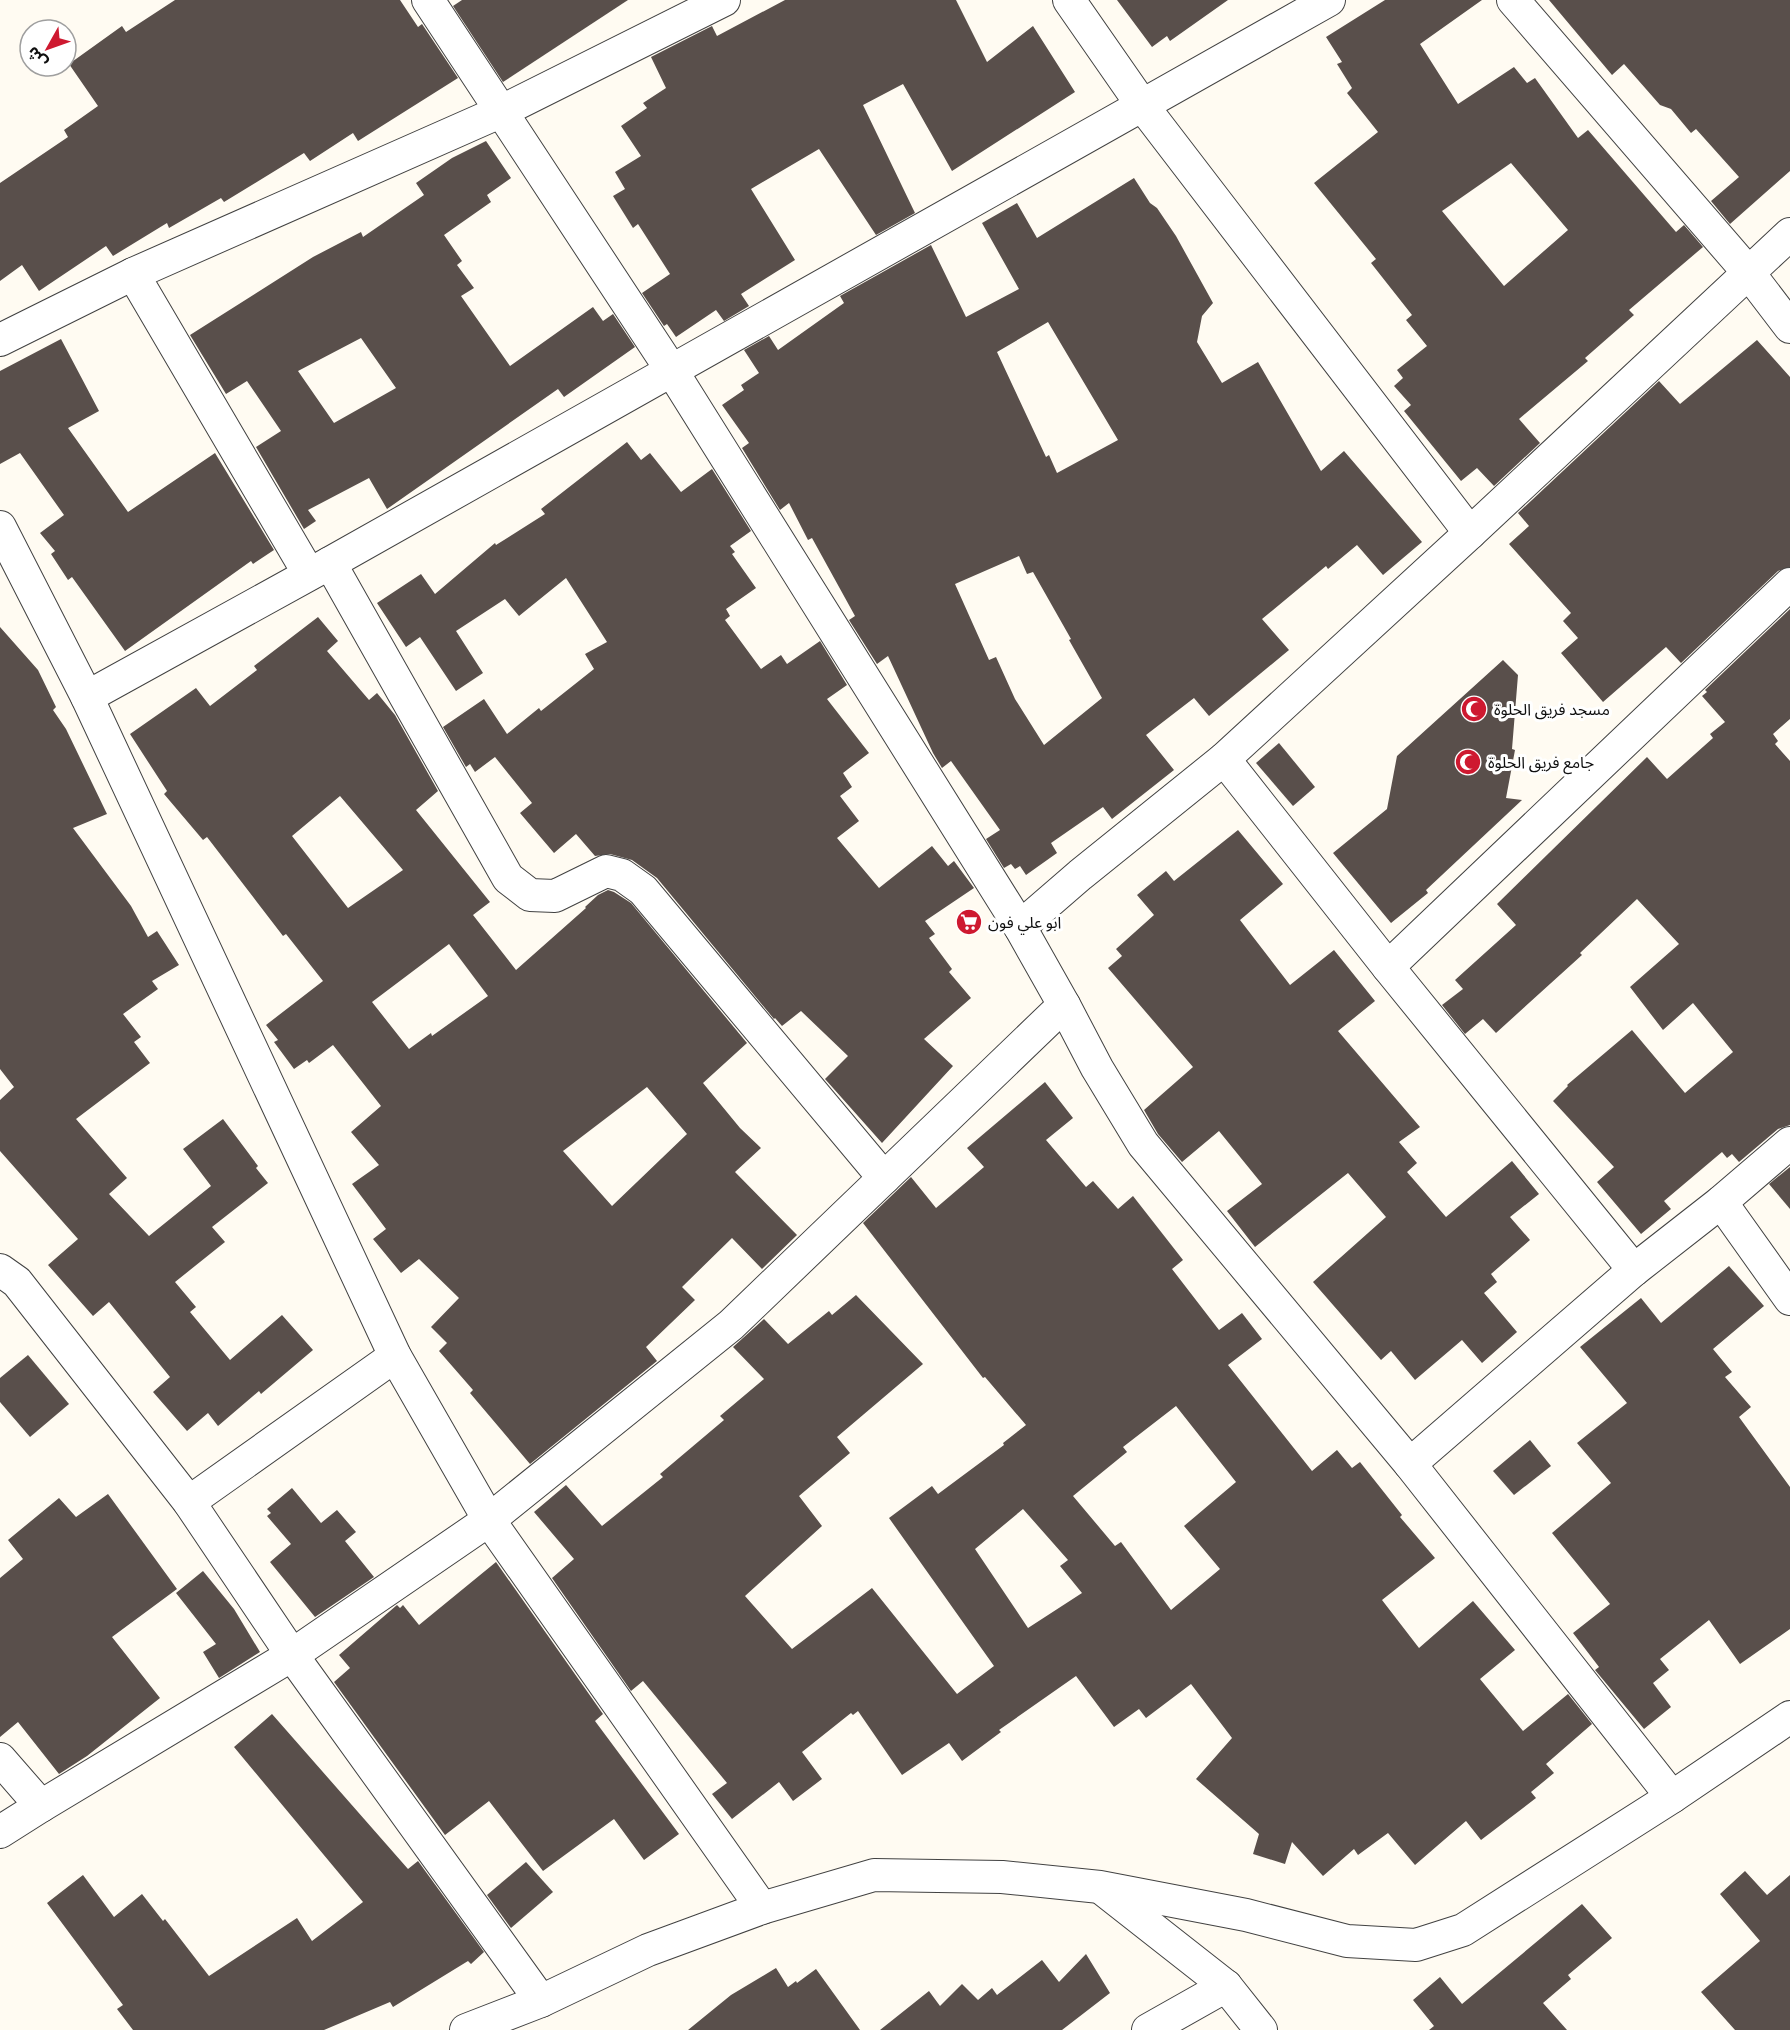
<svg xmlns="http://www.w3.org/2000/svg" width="1790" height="2030" viewBox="0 0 1790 2030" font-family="'Source Serif 4','Noto Sans Arabic',serif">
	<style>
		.building { fill: #594f4b; fill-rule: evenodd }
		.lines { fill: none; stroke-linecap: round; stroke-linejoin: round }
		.minor-casing { stroke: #424242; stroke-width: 34 }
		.minor { stroke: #fff; stroke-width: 32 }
		.labels { text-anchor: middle; stroke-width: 6; stroke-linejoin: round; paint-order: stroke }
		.poi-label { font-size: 16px; fill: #0f0f0f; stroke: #fff; text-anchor: start }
	</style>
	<rect width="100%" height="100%" fill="#fffbf2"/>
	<g class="building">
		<polygon points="175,0 400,0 418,27 422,24 458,78 358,141 353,133 310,161 304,153 224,202 221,198 169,228 167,223 113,256 106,246 39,291 22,265 0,281 0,183 68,137 64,130 98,106 69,64 122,26 126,32"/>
		<polygon points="462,0 628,0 503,82 453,6"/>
		<polygon points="785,0 956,0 987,62 1033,26 1075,92 952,171 903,84 863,105 915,213 876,235 819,149 751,189 795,260 741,294 749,306 724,321 716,310 676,337 667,324 664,326 642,293 670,274 638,224 633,228 613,196 625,189 615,172 641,156 621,126 647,108 643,103 666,88 651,57 712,26 717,36"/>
		<polygon points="1117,0 1228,0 1170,41 1167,36 1152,47"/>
		<path d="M1385,0H1482L1420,44L1458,104L1514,67L1527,83L1535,78L1578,138L1588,130L1676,232L1684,225L1703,247L1629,310L1634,315L1585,358L1588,361L1519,419L1540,443L1494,486L1477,468L1461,481L1404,411L1411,405L1394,386L1403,378L1397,370L1427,346L1406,320L1412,315L1371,263L1376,259L1314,183L1378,132L1347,93L1352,88L1337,64L1342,62L1326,37ZM1511,163L1568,230L1504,286L1442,211Z"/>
		<polygon points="1549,0 1790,0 1790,171 1730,224 1711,201 1739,177 1696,129 1691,133 1671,109 1660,105 1624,64 1612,75"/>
		<path d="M486,141L511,178L487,195L491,202L444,235L462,261L457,265L474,288L461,296L510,366L593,307L603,321L613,314L635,347L564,397L558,389L387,509L369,478L308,510L316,521L304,529L256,447L281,431L247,381L226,394L190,335L313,257L361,232L363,237L424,195L416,183L452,158ZM361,338L396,388L334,423L298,371Z"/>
		<path d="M1134,178L1150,203L1157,208L1176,236L1213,303L1202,316L1197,342L1222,383L1258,362L1321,471L1344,451L1422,542L1383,575L1357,545L1328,569L1326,566L1262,619L1289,650L1209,716L1194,698L1146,735L1174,770L1112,819L1103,807L1051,843L1057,853L1026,875L1020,866L1015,869L1011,864L1004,868L986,839L1000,830L951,761L942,768L933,753L888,656L877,664L849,620L855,616L812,538L808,540L789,503L780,510L742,448L749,443L722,405L744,390L741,385L759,373L744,350L769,336L778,350L844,303L840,296L931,245L966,317L1019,289L982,223L1017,203L1037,238ZM1048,322L1118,440L1057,473L1049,455L1046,457L997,352ZM1019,556L1027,574L1033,572L1071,639L1069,640L1102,698L1044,745L1015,699L996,657L989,660L955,584Z"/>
		<polygon points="61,339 99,411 68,428 128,512 215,453 274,550 253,564 251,561 125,651 72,577 68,580 51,554 55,551 40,533 64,515 20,453 0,464 0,371"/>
		<polygon points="1757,340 1790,377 1790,567 1778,571 1681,663 1666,647 1603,702 1561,653 1578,638 1563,621 1571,613 1509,544 1529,526 1518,513 1659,381 1680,404"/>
		<polygon points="627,442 641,460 650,453 681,492 712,469 751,531 730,546 735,552 732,554 756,588 726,609 730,616 725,620 761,669 781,655 787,664 820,641 847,685 827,699 869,753 843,773 852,787 840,796 859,821 837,838 879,888 932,846 948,866 954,861 974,888 925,921 935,934 929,938 952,969 949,972 971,998 924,1039 953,1066 882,1143 825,1079 848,1056 801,1011 782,1026 775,1018 774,1019 657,878 632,860 610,854 595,856 576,834 554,853 520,813 532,803 495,757 475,772 470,764 466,767 443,727 484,699 507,734 539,708 541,711 594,669 585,654 607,642 566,578 519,616 505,599 456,631 483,673 456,691 420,637 406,647 377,603 421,574 435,594 495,543 496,545 545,514 541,509"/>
		<polygon points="1790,609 1790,719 1773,734 1778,741 1775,744 1790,761 1790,1125 1778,1129 1739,1162 1732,1154 1727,1158 1722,1152 1664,1201 1671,1209 1641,1234 1597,1182 1614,1167 1553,1101 1568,1086 1567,1085 1632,1030 1685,1093 1733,1052 1693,1003 1663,1030 1630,987 1679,944 1637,899 1580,953 1582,955 1496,1033 1483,1019 1465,1034 1442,1005 1463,989 1455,980 1516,925 1497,904 1647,757 1667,779 1713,738 1710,734 1725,722 1702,696 1707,692 1705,690"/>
		<path d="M318,617L338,641L327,651L369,700L377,693L395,715L438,791L416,810L490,902L473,915L516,970L586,908L585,907L598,895L608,890L614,892L631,903L747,1043L703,1083L740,1128L761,1148L735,1172L797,1235L762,1269L732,1238L682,1287L695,1300L646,1347L657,1361L530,1464L470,1393L473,1390L439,1351L447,1343L431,1327L459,1298L419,1259L401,1273L373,1239L386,1229L352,1184L379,1165L351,1132L381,1106L333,1045L309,1063L307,1060L294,1069L274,1042L278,1040L266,1025L323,981L286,934L283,936L207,837L203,840L164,794L167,791L130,734L196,688L210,706L257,670L254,666ZM340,796L403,870L348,908L292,836ZM449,944L488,996L432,1036L431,1033L409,1049L372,1002ZM647,1087L687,1134L612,1206L563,1151Z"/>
		<polygon points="0,627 38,670 56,707 53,710 66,729 107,814 73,828 131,906 148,937 157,931 179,965 152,981 158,989 123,1014 141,1037 134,1042 150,1063 76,1119 127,1178 109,1194 149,1236 211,1186 183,1149 223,1119 258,1166 256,1168 268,1183 212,1227 225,1242 175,1282 196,1307 190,1312 230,1360 282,1315 313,1350 261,1394 259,1391 218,1426 208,1413 187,1431 153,1392 170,1377 109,1302 93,1316 48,1265 78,1239 0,1151 0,1100 14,1087 0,1069"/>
		<polygon points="1503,660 1518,675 1512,749 1515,750 1506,798 1522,800 1426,890 1428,893 1391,923 1333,853 1387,809 1397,756"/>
		<polygon points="1279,743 1315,787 1293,806 1256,763"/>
		<polygon points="1238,830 1283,884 1240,920 1290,985 1334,950 1375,1001 1338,1031 1420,1127 1399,1142 1417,1163 1407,1172 1446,1217 1512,1161 1539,1194 1510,1217 1530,1240 1491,1274 1497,1282 1484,1293 1517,1332 1482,1363 1462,1340 1415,1380 1391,1351 1381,1360 1313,1282 1386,1217 1348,1173 1255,1247 1227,1211 1262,1184 1219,1131 1182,1162 1158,1134 1144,1110 1193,1067 1108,968 1122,956 1116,949 1154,915 1137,895 1166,871 1174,881"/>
		<path d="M1045,1082L1073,1118L1046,1140L1086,1187L1093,1181L1118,1209L1133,1196L1183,1260L1172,1269L1219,1330L1242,1313L1262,1339L1228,1365L1312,1471L1337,1450L1352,1468L1360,1462L1402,1515L1400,1517L1435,1558L1382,1600L1419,1648L1473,1601L1515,1650L1480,1679L1523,1731L1568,1694L1592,1724L1546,1764L1554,1773L1531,1792L1536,1798L1481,1840L1466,1821L1415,1865L1388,1833L1358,1855L1354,1849L1323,1876L1292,1842L1285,1864L1253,1854L1259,1834L1196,1779L1232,1738L1191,1684L1146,1718L1139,1709L1114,1727L1076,1676L999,1730L1001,1732L962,1761L949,1743L902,1775L858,1711L853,1715L851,1713L802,1752L822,1779L793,1801L779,1782L732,1819L712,1794L727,1783L643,1681L631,1691L552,1578L574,1559L534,1512L566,1485L602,1526L663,1477L660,1474L724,1420L720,1416L764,1379L733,1347L764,1319L788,1344L829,1311L832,1315L856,1295L923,1364L837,1437L850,1453L799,1496L822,1526L745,1596L792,1649L872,1588L957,1694L994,1666L889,1518L932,1486L938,1494L1004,1445L1003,1443L1026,1425L985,1377L983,1378L863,1223L911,1177L936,1208L984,1167L967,1148ZM1176,1406L1236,1482L1184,1526L1220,1569L1171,1610L1121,1542L1115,1546L1073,1496L1127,1452L1123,1447ZM1023,1509L1068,1560L1060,1566L1082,1593L1028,1628L975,1549Z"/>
		<polygon points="1790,1167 1790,1209 1769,1184"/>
		<polygon points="1729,1266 1764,1306 1713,1349 1732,1372 1725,1377 1751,1407 1739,1417 1790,1487 1790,1629 1740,1664 1709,1620 1660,1659 1669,1670 1653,1683 1671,1707 1644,1729 1595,1670 1599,1667 1573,1633 1610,1604 1552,1533 1611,1483 1577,1443 1627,1403 1580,1347 1641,1298 1661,1323"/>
		<polygon points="28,1355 69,1404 30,1437 0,1402 0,1378"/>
		<polygon points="1530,1440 1551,1466 1514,1495 1493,1471"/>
		<polygon points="292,1488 321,1523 337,1510 356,1532 345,1541 374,1577 315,1617 270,1562 291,1544 267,1516 271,1513 267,1509"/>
		<polygon points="108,1494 177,1589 112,1637 160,1698 87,1756 59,1774 18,1722 0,1737 0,1578 23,1559 8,1540 59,1498 76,1517"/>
		<polygon points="496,1562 603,1714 595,1721 679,1834 644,1860 614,1819 543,1871 489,1801 445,1835 334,1682 350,1668 339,1655 397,1605 400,1608 403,1605 419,1625"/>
		<polygon points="203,1571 234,1609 260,1652 219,1678 203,1652 216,1644 176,1593"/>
		<polygon points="272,1714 408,1869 418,1861 484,1952 471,1964 468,1961 393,2007 390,2002 324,2030 133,2030 117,2009 123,2005 47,1903 83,1875 114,1917 142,1894 163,1921 165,1919 209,1976 297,1918 312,1941 363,1902 234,1747"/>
		<polygon points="526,1862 553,1892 511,1928 487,1895"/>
		<polygon points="1745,1871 1767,1895 1790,1875 1790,2030 1735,2030 1701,1992 1760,1941 1720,1894"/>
		<polygon points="1582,1904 1612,1938 1568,1975 1571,1979 1543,2003 1567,2030 1429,2030 1434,2026 1413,2000 1440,1977 1462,2004"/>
		<polygon points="1086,1954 1110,1993 1062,2030 880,2030 929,1991 940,2006 962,1984 978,2000 992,1988 997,1995 1042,1960 1059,1982"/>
		<polygon points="776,1968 788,1987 796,1981 797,1983 816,1969 860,2030 688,2030 731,1995"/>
	</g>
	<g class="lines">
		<g class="minor-casing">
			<g id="minor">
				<polyline points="428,0 672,371 1020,927 1064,1005 1097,1068 1143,1144 1410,1464 1672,1797"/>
				<polyline points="1069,0 1142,105 1470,533"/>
				<polyline points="1513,0 1748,272 1790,327"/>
				<polyline points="133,274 309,574"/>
				<polyline points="0,340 133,274 502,111 724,0"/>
				<polyline points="0,527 87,697 395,1356 489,1520 762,1908"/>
				<polyline points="330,563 508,878 530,895 555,896 606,871 622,875 643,890 884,1178"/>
				<polyline points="87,697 330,563 1329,0"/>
				<polyline points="1224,759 1388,967 1634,1270"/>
				<polyline points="1020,927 1080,875 1224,759 1470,533 1790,234"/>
				<polyline points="1388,967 1790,584"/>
				<polyline points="1721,1202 1790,1299"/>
				<polyline points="0,1270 17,1282 189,1502 292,1655 541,2001"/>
				<polyline points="1410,1464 1634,1270 1721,1202 1790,1143"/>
				<polyline points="189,1502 395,1356"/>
				<polyline points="0,1759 41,1806"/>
				<polyline points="0,1832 41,1806 292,1655 489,1520 731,1325 1064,1005"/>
				<polyline points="1105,1891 1226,1986 1261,2030"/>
				<polyline points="466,2030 541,2001 648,1950 762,1908 874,1875 1002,1877 1100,1887 1246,1915 1347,1941 1416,1945 1463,1930 1672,1797 1790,1717"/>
				<polyline points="1148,2030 1226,1986"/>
			</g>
		</g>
		<use href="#minor" class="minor"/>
	</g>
	<defs>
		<g id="mosque-disc" transform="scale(1.35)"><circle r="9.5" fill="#ce1930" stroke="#fff"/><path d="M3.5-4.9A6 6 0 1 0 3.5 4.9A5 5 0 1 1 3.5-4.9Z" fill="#fff"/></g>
		<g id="supermarket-disc" transform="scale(1.35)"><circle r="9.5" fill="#ce1930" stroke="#fff"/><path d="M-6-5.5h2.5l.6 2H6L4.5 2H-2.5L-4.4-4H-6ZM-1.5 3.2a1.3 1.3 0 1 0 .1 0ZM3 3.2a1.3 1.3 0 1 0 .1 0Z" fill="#fff"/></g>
	</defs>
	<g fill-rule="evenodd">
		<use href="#mosque-disc" x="1474" y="709"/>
		<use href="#mosque-disc" x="1468" y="762"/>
		<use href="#supermarket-disc" x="969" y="922"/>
	</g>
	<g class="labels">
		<g class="poi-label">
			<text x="1494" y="715">مسجد فريق الحلوة</text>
			<text x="1488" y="768">جامع فريق الحلوة</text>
			<text x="988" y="928">ابو علي فون</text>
		</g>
	</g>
	<g transform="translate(48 48) rotate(230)"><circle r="28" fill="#ffffff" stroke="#9f9f9f" stroke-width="1.5"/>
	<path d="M0-4.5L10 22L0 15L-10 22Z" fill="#ce1930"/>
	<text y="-9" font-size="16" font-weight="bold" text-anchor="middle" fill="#0f0f0f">ش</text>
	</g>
</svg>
